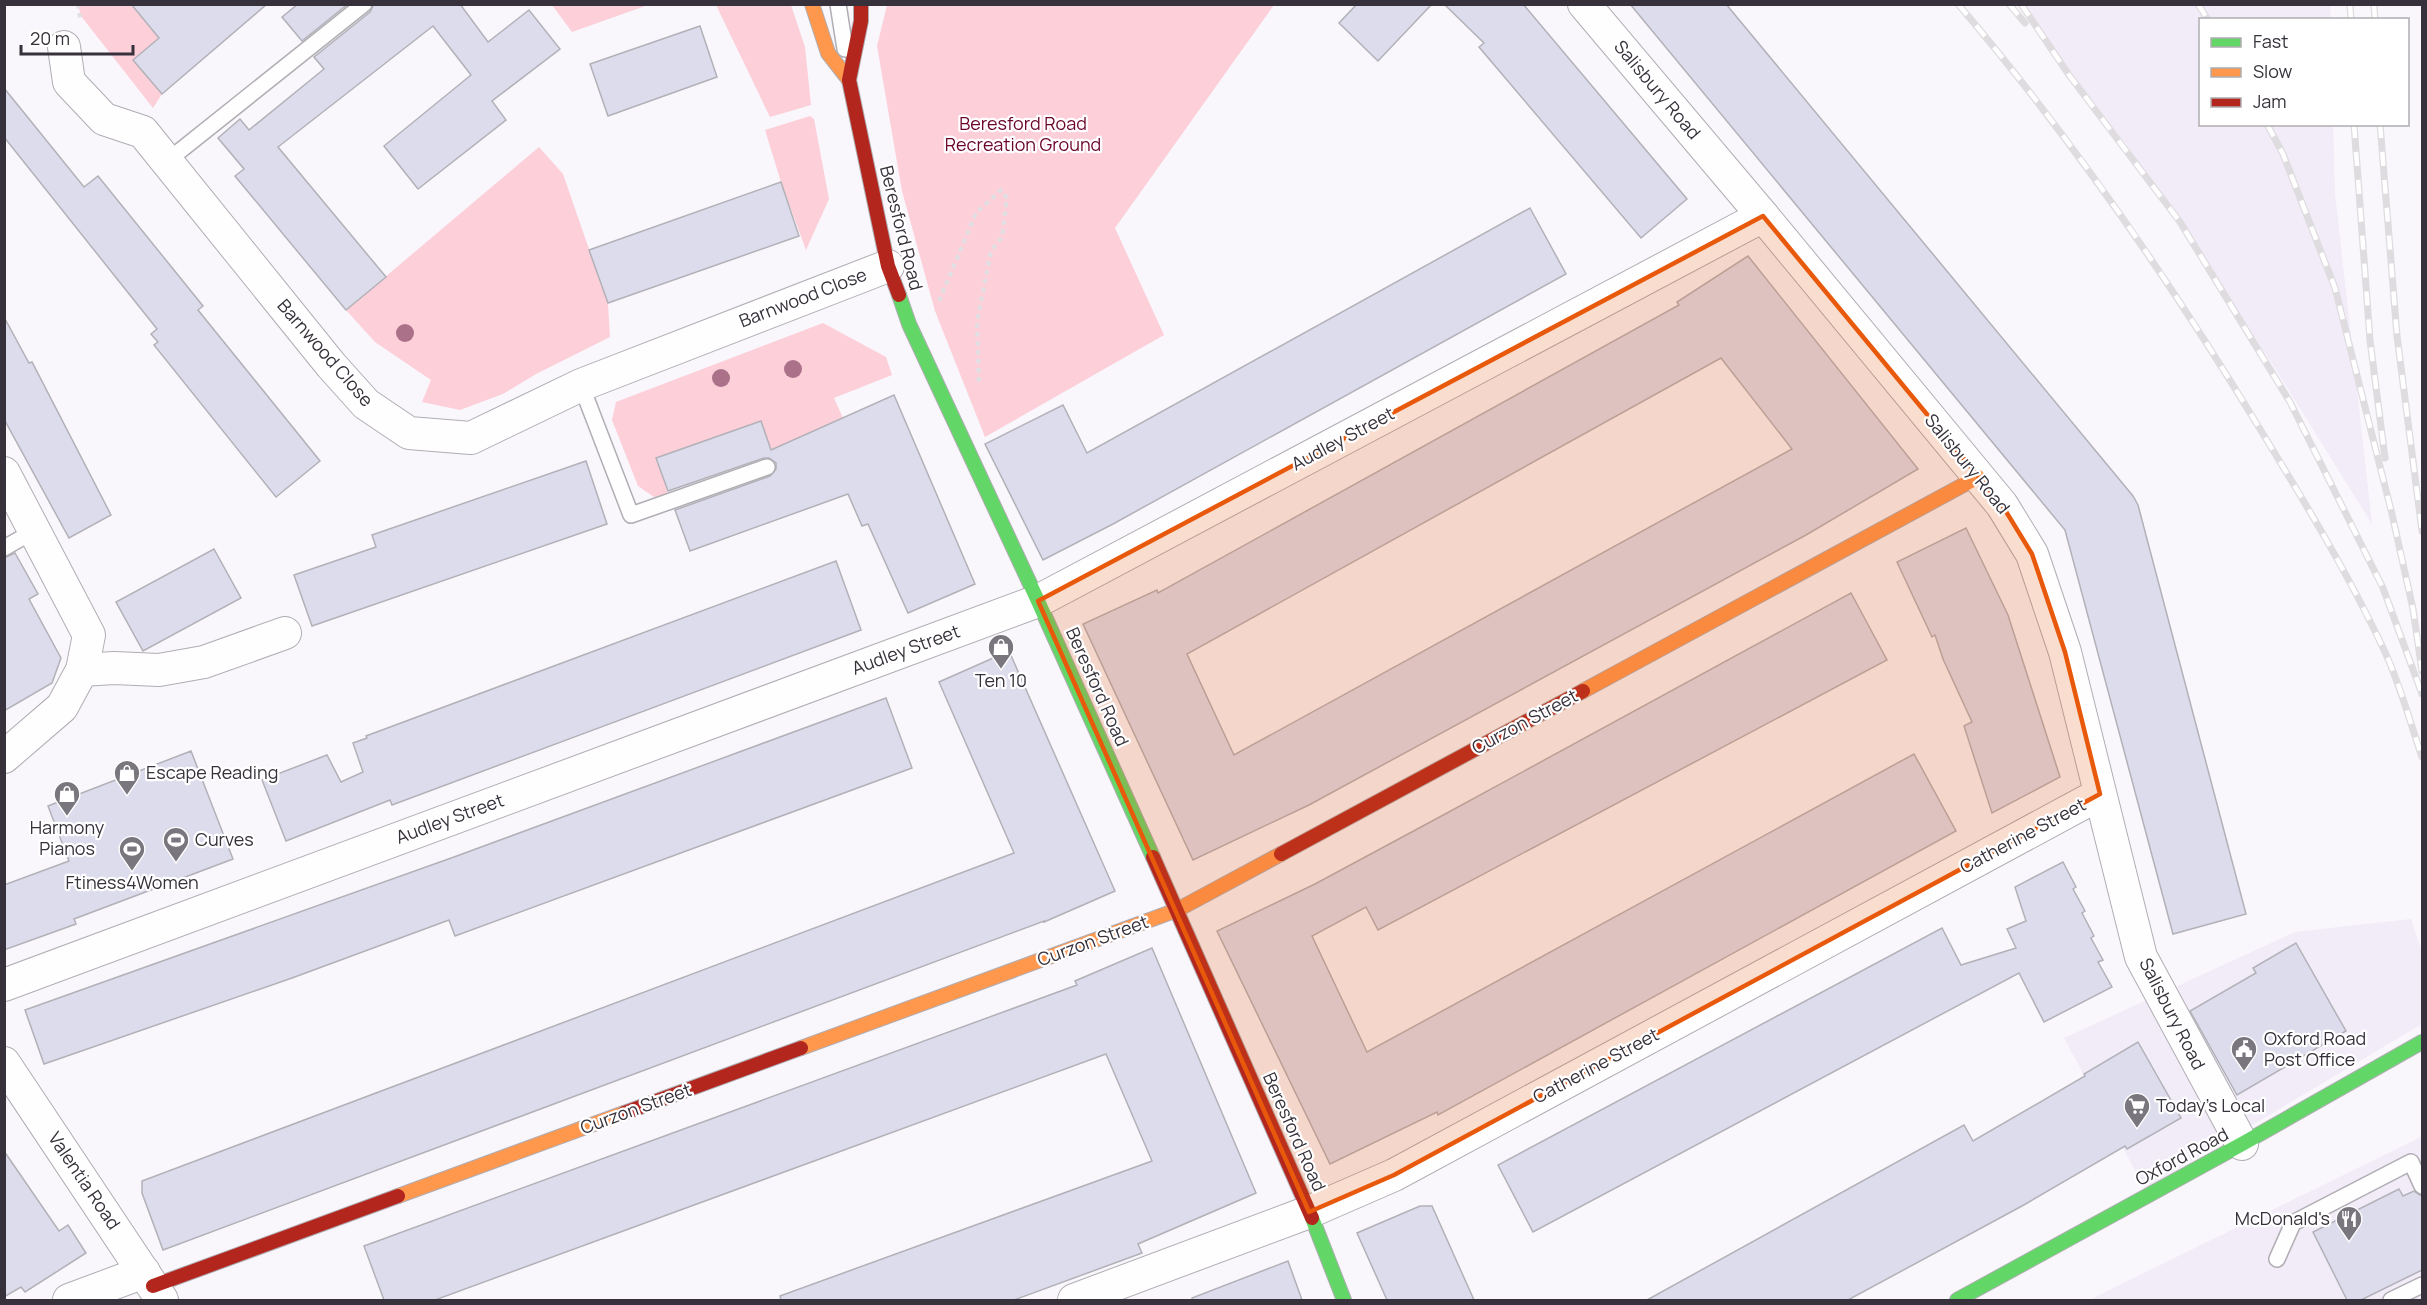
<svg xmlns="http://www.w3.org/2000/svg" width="2427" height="1305" viewBox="0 0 2427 1305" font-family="Manrope,sans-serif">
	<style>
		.built { fill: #f2ebf8 }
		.green { fill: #fccfd9 }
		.building { fill: #dddced; stroke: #b2b1b7; stroke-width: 1.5; fill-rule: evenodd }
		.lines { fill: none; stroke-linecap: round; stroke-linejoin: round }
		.lane-casing { stroke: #b0adb3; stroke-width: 18 }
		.street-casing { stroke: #b0adb3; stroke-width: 34 }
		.fast-casing { stroke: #b0adb3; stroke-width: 16 }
		.slow-casing { stroke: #b0adb3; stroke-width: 16 }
		.jam-casing { stroke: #b0adb3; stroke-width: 16 }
		.path { stroke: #e0dfe2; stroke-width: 4; stroke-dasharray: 4.5 4.5; stroke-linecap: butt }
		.lane { stroke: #fefeff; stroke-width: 15 }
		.street { stroke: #fefeff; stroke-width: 32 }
		.fast { stroke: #63d668; stroke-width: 14 }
		.slow { stroke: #ff974d; stroke-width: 14 }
		.jam { stroke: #b3261e; stroke-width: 14 }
		.rail-casing { stroke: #dedcdf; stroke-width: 7 }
		.rail { stroke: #fff; stroke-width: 4.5; stroke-dasharray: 14; stroke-linecap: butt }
		.tree { fill: #ab7189 }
		.marked { fill: #e8590c; fill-opacity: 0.2; stroke: #e8590c; stroke-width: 4.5; stroke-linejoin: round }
		.labels { text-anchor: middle; stroke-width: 4.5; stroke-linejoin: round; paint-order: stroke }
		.street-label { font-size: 18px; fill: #36313a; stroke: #fff }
		.park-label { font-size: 18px; fill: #6b042b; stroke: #fff }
		.poi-label { font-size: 18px; fill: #36313a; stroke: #fff; text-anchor: start }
	</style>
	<rect width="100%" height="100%" fill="#f9f6fc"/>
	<g class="built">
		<polygon points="2018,5 2330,5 2331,19 2200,20 2200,124 2333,125 2335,193 2372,524 2276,370 2129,148"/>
		<polygon points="2411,919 2422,952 2422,1024 2145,1189 2064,1038 2295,932"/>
		<polygon points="2421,1137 2422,1300 2089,1300"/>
	</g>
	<g class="green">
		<polygon points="78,5 131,5 152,30 169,29 133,60 162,94 153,108 81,16"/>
		<polygon points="552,5 648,5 572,32"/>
		<polygon points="716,5 791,5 805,47 811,105 770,117"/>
		<polygon points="887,5 1274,5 1115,228 1164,335 985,437 935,311 902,191 877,46"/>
		<polygon points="810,116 814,119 829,199 806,250 781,182 765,130"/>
		<polygon points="539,147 563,174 608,304 610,337 536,374 503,394 460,410 422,402 431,380 375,342 346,310"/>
		<polygon points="823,323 886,357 892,375 834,398 843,418 772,452 761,421 657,458 668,495 654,497 638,486 612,420 616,402"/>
	</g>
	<g class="building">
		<polygon points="131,4 267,4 162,94 133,60 159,38"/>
		<polygon points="298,4 348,4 302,41 282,17"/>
		<polygon points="374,4 460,4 488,42 529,10 560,49 492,101 506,120 418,189 384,146 471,75 433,26 278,147 386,277 346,310 235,176 244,169 218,138 240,119 249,130 324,69 314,57 370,12"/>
		<polygon points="1357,4 1432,4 1378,61 1339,23"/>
		<polygon points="1444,4 1523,4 1687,199 1641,238 1479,47 1484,43"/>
		<polygon points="1630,4 1726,4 2133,496 2138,505 2246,914 2173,934 2065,530"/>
		<polygon points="700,26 717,77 608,116 590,64"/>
		<polygon points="4,88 84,187 98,176 203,306 198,310 320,461 276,497 154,345 158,342 151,334 157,329 4,137"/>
		<polygon points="781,182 799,236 608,303 589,250"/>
		<polygon points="1530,208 1566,274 1113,524 1043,560 985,444 1063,405 1087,453"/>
		<path d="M1748,256L1918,469L1806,535L1309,805L1193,860L1083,624L1157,590L1158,593L1679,305L1677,302ZM1721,358L1792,449L1234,755L1187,654Z"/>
		<polygon points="4,317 29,363 32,362 111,515 69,538 4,419"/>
		<polygon points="894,395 975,584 908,613 868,524 862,526 848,494 690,551 675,510 770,476 776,469 776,463 769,458 764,458 668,491 656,458 761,421 771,450"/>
		<polygon points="586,461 607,524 312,626 294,575 376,547 372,535"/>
		<polygon points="1966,528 2008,615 2060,777 1992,813 1964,726 1972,722 1943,659 1935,635 1932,637 1897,562"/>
		<polygon points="214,549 241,598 143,651 116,602"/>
		<polygon points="15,553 38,594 29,599 61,658 52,683 4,711 4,558"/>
		<polygon points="836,561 861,630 392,805 390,800 286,841 262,780 327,755 341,782 363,772 353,743 367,738 366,736"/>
		<polygon points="1851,593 1887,660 1378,930 1366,907 1312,936 1367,1052 1914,754 1956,831 1438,1115 1437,1112 1330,1164 1217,931 1315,884 1447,813"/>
		<polygon points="1009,651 1115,891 1044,922 1044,921 163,1250 142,1193 142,1181 1014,853 939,682"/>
		<polygon points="886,698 912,768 455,936 449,920 292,978 44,1064 25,1010 454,857"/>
		<polygon points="191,751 233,859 74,919 76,924 4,950 4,885 69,861 48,806"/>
		<polygon points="2063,862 2076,887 2073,889 2085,911 2082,913 2094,936 2091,938 2103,960 2098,962 2112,987 2044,1022 2019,973 1533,1232 1498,1165 1942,928 1961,965 2016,948 2007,929 2026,921 2015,887"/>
		<polygon points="2296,943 2346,1031 2237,1095 2190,1011 2256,973 2253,968"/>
		<polygon points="1152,948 1256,1193 1138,1244 1142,1253 1014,1300 781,1300 780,1296 1152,1161 1106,1054 435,1300 384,1300 364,1246 1077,985 1075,981"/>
		<polygon points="2138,1042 2181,1118 2127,1149 2125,1146 2022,1206 1848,1300 1647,1300 1964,1125 1973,1141 2085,1076 2084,1074"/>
		<polygon points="4,1151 59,1231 68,1225 86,1253 25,1292 21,1287 4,1297"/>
		<polygon points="2399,1189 2403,1196 2414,1191 2422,1196 2422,1270 2361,1300 2347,1300 2313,1232"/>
		<polygon points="1420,1206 1432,1206 1474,1300 1387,1300 1357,1233"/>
		<polygon points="1288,1261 1302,1300 1192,1300 1192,1298"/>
	</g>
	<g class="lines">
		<g class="lane-casing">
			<g id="lane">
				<polyline points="838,4 845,49"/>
				<polyline points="166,162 364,4"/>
				<polyline points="581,385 631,515 767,467"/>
				<polyline points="4,548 34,531"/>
				<polyline points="2277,1259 2293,1223 2411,1162 2422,1186"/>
				<polyline points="2391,1300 2422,1285"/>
			</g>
		</g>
		<g class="street-casing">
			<g id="street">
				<polyline points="1584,4 1763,216 2002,505 2032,554 2065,652 2141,957 2242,1144"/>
				<polyline points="64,47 69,82 104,119 143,132 331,365 366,404 409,433 471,438 581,385 888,266"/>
				<polyline points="4,473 89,635 82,670 62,707 4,757"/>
				<polyline points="82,670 114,668 159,670 204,662 285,633"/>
				<polyline points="4,985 1038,601 1763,216"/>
				<polyline points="4,1063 162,1300"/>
				<polyline points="69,1300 144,1272"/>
				<polyline points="1074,1300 1309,1212 1394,1175 2100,794"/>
			</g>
		</g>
		<g class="fast-casing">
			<g id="fast">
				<polyline points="899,295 909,324 1038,601 1153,857"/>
				<polyline points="1312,1218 1344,1300"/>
				<polyline points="1957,1300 2242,1144 2422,1042"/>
			</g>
		</g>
		<g class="slow-casing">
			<g id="slow">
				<polyline points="812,4 828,53 849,80"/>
				<polyline points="1583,691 1978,477"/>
				<polyline points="801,1048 1177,910 1281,854"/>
				<polyline points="398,1196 624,1113"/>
			</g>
		</g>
		<g class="jam-casing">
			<g id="jam">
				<polyline points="861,4 861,21 849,80 888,266 899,295"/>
				<polyline points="1281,854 1583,691"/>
				<polyline points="1153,857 1312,1218"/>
				<polyline points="624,1113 801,1048"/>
				<polyline points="153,1286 398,1196"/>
			</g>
		</g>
		<g class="path">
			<polyline points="78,4 80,18"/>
			<polyline points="939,301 976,213 1001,190 1007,198 1002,237 991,251 977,322 979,385"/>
		</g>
		<use href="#lane" class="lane"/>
		<use href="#street" class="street"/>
		<use href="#fast" class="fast"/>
		<use href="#slow" class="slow"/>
		<use href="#jam" class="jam"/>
		<g class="rail-casing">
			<g id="rail">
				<path d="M1958,4C2071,137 2170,281 2260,429C2304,501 2348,573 2384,650C2400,684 2410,722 2422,757"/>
				<polyline points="2009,4 2025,23"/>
				<polyline points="2021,4 2069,75 2180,222 2290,402 2383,588 2422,694"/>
				<polyline points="2198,4 2208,20"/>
				<polyline points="2350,4 2351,20"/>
				<polyline points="2374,4 2375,20"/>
				<polyline points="2267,124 2283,154 2335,288 2392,514 2413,609 2422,671"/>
				<polyline points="2354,124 2370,340 2385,458"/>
				<polyline points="2380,124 2397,336 2422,531"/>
			</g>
		</g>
		<use href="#rail" class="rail"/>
	</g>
	<g class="tree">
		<circle cx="405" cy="333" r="9"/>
		<circle cx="793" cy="369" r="9"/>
		<circle cx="721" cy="378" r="9"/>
	</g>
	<path class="marked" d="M1763,216L2002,505L2032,554L2065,652L2100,794L1394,1175L1309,1212L1038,601Z"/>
	<defs>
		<g id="shop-pin" transform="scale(1.35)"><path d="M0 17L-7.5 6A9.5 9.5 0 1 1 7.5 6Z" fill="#7a767e" stroke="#fff"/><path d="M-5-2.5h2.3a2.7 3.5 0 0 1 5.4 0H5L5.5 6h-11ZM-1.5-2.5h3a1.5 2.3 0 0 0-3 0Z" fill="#fff"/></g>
		<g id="stadium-pin" transform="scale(1.35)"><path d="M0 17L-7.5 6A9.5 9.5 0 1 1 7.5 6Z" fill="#7a767e" stroke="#fff"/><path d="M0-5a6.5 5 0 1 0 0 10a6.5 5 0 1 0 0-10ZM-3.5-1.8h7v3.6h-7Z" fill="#fff"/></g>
		<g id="civic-pin" transform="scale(1.35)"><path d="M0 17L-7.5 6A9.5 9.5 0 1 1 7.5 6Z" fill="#7a767e" stroke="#fff"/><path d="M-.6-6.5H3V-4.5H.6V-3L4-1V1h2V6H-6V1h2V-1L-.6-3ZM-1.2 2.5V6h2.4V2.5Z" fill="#fff"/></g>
		<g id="supermarket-pin" transform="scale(1.35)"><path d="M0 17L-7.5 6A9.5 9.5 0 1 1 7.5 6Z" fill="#7a767e" stroke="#fff"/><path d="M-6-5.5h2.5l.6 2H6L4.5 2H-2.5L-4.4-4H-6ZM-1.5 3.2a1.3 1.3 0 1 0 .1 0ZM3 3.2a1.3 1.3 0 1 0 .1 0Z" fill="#fff"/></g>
		<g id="restaurant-pin" transform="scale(1.35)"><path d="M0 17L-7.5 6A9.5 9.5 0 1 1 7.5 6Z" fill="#7a767e" stroke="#fff"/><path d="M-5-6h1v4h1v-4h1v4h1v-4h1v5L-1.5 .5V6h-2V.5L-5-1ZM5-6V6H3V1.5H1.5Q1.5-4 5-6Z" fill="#fff"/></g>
	</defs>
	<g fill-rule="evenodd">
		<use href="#shop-pin" x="1001" y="647"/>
		<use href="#shop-pin" x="127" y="773"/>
		<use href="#shop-pin" x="67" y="794"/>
		<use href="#stadium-pin" x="176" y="840"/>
		<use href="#stadium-pin" x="132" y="849"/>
		<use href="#civic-pin" x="2244" y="1049"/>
		<use href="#supermarket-pin" x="2137" y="1106"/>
		<use href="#restaurant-pin" x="2349" y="1219"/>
	</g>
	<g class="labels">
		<g class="street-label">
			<text transform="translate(1657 90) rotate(50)" y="6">Salisbury Road</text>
			<text transform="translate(901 228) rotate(76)" y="6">Beresford Road</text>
			<text transform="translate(803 298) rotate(-21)" y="6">Barnwood Close</text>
			<text transform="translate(325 353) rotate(49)" y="6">Barnwood Close</text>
			<text transform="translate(1343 439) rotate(-28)" y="6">Audley Street</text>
			<text transform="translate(1967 464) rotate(51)" y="6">Salisbury Road</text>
			<text transform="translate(906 650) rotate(-20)" y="6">Audley Street</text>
			<text transform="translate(1097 687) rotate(66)" y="6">Beresford Road</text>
			<text transform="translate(1525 722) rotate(-28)" y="6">Curzon Street</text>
			<text transform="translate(450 819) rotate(-20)" y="6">Audley Street</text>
			<text transform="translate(2023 836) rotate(-28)" y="6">Catherine Street</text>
			<text transform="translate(1093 941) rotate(-20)" y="6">Curzon Street</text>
			<text transform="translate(2172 1014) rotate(63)" y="6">Salisbury Road</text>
			<text transform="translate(1596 1066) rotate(-28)" y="6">Catherine Street</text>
			<text transform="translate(636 1109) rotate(-20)" y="6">Curzon Street</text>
			<text transform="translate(1294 1132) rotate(66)" y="6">Beresford Road</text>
			<text transform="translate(2182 1157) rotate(-28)" y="6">Oxford Road</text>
			<text transform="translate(84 1181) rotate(56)" y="6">Valentia Road</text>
		</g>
		<g class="park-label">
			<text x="1023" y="130">Beresford Road<tspan x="1023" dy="21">Recreation Ground</tspan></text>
		</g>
		<g class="poi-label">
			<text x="1001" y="687" text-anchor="middle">Ten 10</text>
			<text x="146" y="779">Escape Reading</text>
			<text x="67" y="834" text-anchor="middle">Harmony<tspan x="67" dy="21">Pianos</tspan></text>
			<text x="195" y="846">Curves</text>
			<text x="132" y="889" text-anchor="middle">Ftiness4Women</text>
			<text x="2264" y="1045">Oxford Road<tspan x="2264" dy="21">Post Office</tspan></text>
			<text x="2156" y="1112">Today's Local</text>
			<text x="2330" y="1225" text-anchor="end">McDonald's</text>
		</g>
	</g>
	<rect width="2427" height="1305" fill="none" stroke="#36313a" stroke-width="12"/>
	<rect x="2199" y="18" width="210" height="108" fill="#ffffff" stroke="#afadb0" stroke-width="1.5"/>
	<rect x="2211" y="38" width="30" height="9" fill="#63d668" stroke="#afadb0" stroke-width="1.5"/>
	<text x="2253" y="48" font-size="18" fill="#36313a">Fast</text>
	<rect x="2211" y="68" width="30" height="9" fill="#ff974d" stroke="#afadb0" stroke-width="1.5"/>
	<text x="2253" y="78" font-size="18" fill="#36313a">Slow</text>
	<rect x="2211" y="98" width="30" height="9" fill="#b3261e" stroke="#afadb0" stroke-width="1.5"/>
	<text x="2253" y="108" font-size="18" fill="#36313a">Jam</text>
	<path d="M21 45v9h112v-9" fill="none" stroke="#36313a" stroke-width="3"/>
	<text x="30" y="45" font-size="18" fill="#36313a" stroke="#ffffff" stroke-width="4.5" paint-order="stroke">20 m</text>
</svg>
